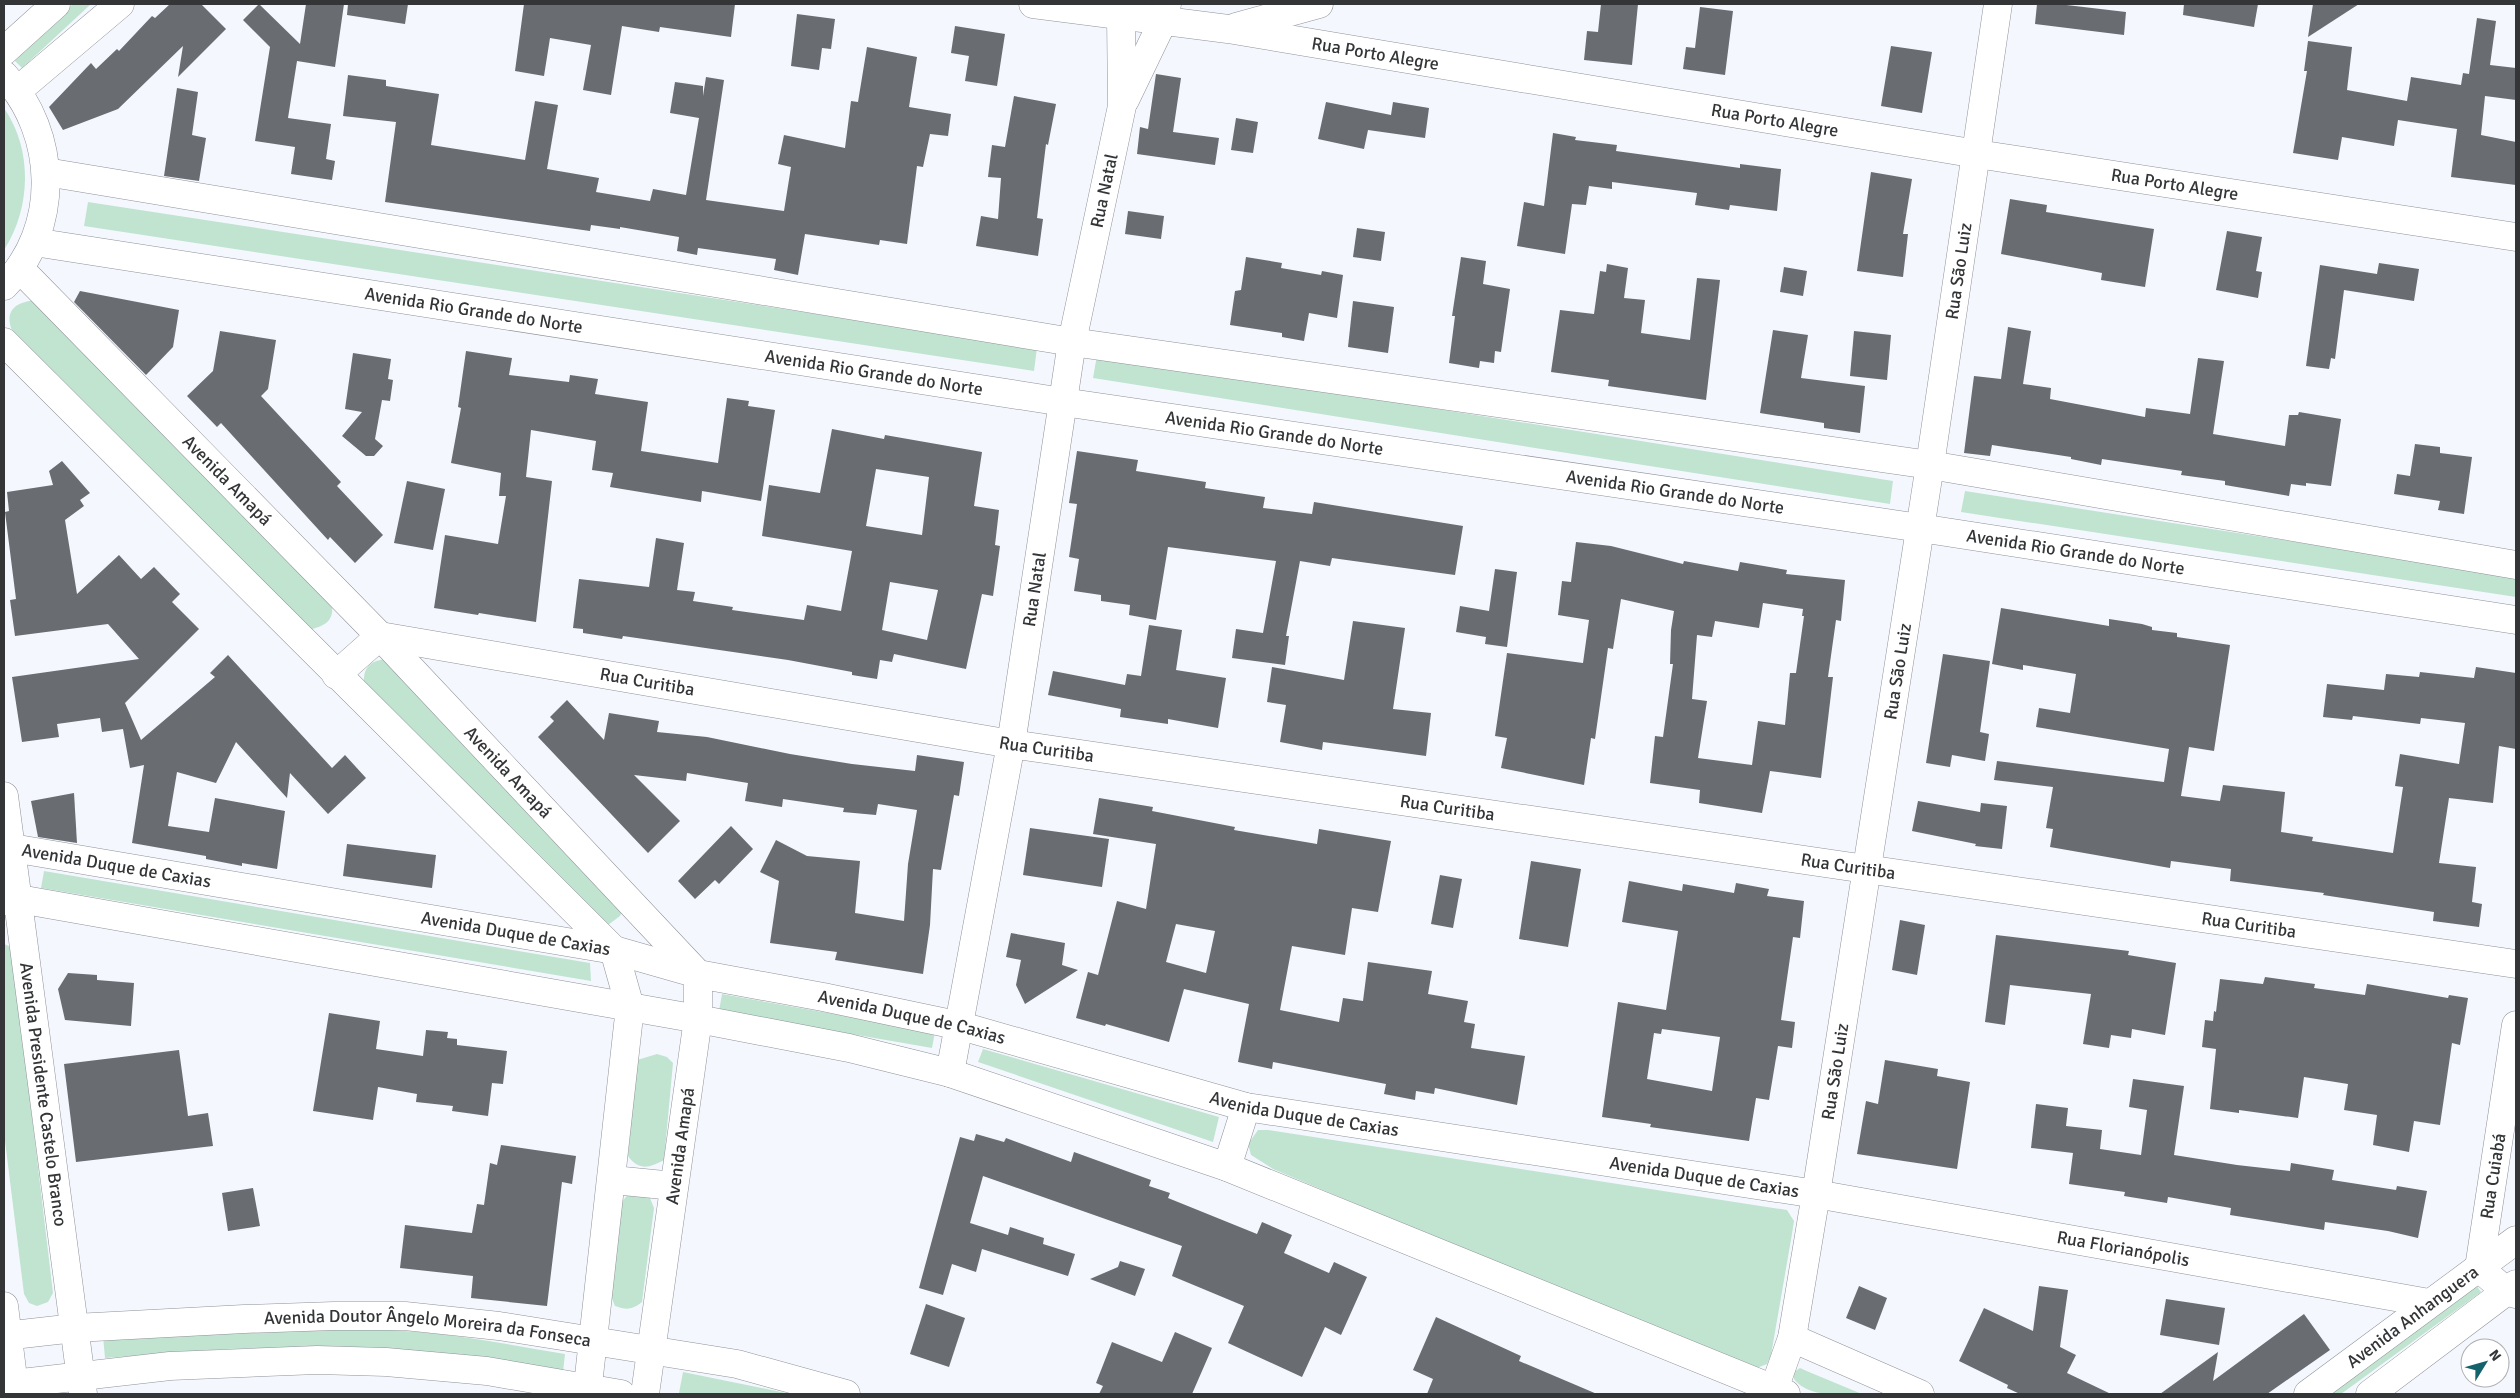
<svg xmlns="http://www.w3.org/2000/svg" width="2520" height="1398" viewBox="0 0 2520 1398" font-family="Signika,sans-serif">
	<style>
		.green { fill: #c1e4d1 }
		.building { fill: #696c71; fill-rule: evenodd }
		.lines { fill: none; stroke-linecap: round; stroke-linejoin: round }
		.minor-casing { stroke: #8f9298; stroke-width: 29 }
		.major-casing { stroke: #8f9298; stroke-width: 29 }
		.minor { stroke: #fff; stroke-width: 28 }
		.major { stroke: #fff; stroke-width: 28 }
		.labels { text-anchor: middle; stroke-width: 5; stroke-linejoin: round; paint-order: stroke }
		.street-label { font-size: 18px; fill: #333537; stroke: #fff }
	</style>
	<rect width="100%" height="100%" fill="#f4f8fe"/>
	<g class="green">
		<polygon points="73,4 91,4 22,68 13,59"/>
		<path d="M4,108C33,150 31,208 4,250Z"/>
		<polygon points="88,202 1037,348 1034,371 84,226"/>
		<path d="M36,300L332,605C334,622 324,626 309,630L13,333C3,311 15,302 36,300Z"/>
		<polygon points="1097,355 1893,481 1890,504 1093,378"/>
		<polygon points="1965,491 2516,576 2516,597 1961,512"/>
		<path d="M388,659L623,909L620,916L608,925L365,690C361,671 367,660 388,659Z"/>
		<polygon points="44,871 590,963 591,981 41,888"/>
		<polygon points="4,944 9,946 13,957 53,1293 48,1302 37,1306 29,1303 24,1294 4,1133"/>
		<polygon points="722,994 935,1032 932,1048 719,1011"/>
		<polygon points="983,1049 1219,1117 1213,1142 978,1062"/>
		<path d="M657,1054L667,1057L673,1063L664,1160C649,1168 639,1171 628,1156L637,1060Z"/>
		<polygon points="1258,1130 1268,1130 1787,1210 1794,1221 1792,1234 1771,1355 1767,1364 1757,1368 1746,1368 1273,1169 1251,1155 1248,1144"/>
		<path d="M640,1193L650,1198L654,1208L642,1302C632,1310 626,1310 615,1306L610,1294L622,1202L628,1194Z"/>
		<polygon points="2476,1285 2481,1292 2341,1394 2326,1394"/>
		<path d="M225,1329C289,1329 354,1326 418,1332C468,1336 516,1346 565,1354L563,1372L324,1347L225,1349L105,1358L103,1336Z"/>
		<path d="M1800,1368L1809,1372L1862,1394C1838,1394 1809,1398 1794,1379V1372Z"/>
		<polygon points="683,1372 786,1393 790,1394 679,1393"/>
	</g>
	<g class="building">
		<polygon points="170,4 201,4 226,29 178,77 183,46 118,109 63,130 49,107 91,63 96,69 117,49 119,51 152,16 155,18"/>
		<polygon points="259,4 300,44 306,4 344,4 335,67 297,61 288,118 331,124 326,159 335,161 332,180 291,174 295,147 255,141 270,47 243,20"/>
		<polygon points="348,4 408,4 405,24 347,15"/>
		<polygon points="524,4 735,4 731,37 660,27 659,32 622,26 611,95 583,90 591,45 550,38 544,76 515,71"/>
		<polygon points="1601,4 1638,4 1632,65 1584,60 1587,31 1598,32"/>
		<polygon points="2037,4 2058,4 2126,12 2124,35 2035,24"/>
		<polygon points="2184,4 2258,4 2254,27 2183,15"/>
		<polygon points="2313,4 2359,4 2308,37"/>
		<polygon points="1700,7 1733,11 1725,75 1683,69 1686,47 1695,48"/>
		<polygon points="797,14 835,19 831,49 822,48 819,70 791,66"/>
		<polygon points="2477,18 2496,21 2490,65 2516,68 2516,100 2485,96 2481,135 2516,142 2516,185 2451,177 2457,129 2398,120 2394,146 2342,137 2338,160 2293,153 2307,71 2304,71 2308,41 2352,47 2347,90 2407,101 2411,77 2461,85 2463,73 2469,74"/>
		<polygon points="955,26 1005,34 997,86 965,81 969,56 951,53"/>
		<polygon points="1891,46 1932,52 1922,113 1881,106"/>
		<polygon points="867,47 917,57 909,107 951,114 948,136 930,134 923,167 917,166 907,244 880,240 879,245 805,234 798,275 774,270 776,259 698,248 697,255 677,251 679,237 620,227 620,229 591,225 590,231 385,202 396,122 343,116 348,75 386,80 386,86 439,94 431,145 525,160 535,101 558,105 547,169 599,178 596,192 650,201 653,189 686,195 699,118 670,113 675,82 703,86 703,96 706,77 724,80 706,200 784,211 791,167 778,164 784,135 845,148 851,101 858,102"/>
		<polygon points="1156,74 1181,78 1173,132 1219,138 1215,165 1137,154 1140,127 1148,129"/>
		<polygon points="177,88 198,92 192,135 206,138 199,181 164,176"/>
		<polygon points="1014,96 1056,104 1048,145 1046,144 1037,218 1043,219 1038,256 976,246 981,216 998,219 1001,178 988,177 992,145 1005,147"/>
		<polygon points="1326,102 1391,115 1393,102 1429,108 1425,138 1368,130 1364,149 1318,139"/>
		<polygon points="1236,118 1258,122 1253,153 1231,150"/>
		<polygon points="1553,133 1576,137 1575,140 1617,145 1616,151 1740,168 1740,164 1781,169 1777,211 1730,205 1729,210 1695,205 1697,193 1612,182 1612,189 1589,186 1586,205 1572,204 1565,254 1517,246 1524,202 1544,206"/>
		<polygon points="1871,172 1912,179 1903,234 1908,234 1903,277 1857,271"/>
		<polygon points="2010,199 2047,205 2046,212 2154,229 2145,287 2101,280 2102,273 2001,254"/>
		<polygon points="1128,211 1164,216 1161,239 1125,234"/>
		<polygon points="1357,228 1385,232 1381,261 1353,257"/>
		<polygon points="2227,231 2262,237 2256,271 2262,272 2258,298 2216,290"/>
		<polygon points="1246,257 1282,263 1281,268 1321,275 1322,271 1343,275 1337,318 1309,313 1304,341 1282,337 1282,333 1230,325 1235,291 1241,290"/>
		<polygon points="1461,257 1486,261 1483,284 1510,289 1501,352 1495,351 1494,363 1480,361 1479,368 1449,363 1455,316 1452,316"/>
		<polygon points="2379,263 2419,269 2414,301 2344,290 2335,359 2331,358 2329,369 2306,366 2320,265 2377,274"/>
		<polygon points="1607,264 1628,268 1624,298 1645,300 1641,333 1690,340 1697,278 1720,280 1706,400 1608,386 1609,380 1551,372 1560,310 1594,314 1600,271 1606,272"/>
		<polygon points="1784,267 1807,271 1803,296 1780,292"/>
		<polygon points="80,291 179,310 173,347 146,375 74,302"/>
		<polygon points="1353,301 1394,307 1388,353 1348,347"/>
		<polygon points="2008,327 2031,331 2023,384 2051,388 2050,399 2145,417 2146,408 2190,414 2198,358 2224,361 2213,434 2285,446 2289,415 2298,415 2299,412 2341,419 2331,486 2306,483 2306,486 2291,484 2289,496 2225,485 2225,481 2181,475 2182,471 2102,459 2101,465 2071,459 2071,457 1992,445 1990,456 1964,453 1974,376 2001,379"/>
		<polygon points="1773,330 1808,335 1801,378 1865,386 1860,433 1824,428 1824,423 1760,413"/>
		<polygon points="220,331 276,340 268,389 261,396 341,482 337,486 383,535 355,563 330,537 328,540 221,423 217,427 187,396 213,371"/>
		<polygon points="1854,331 1891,335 1887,380 1850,376"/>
		<polygon points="466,351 512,358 509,375 569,382 570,375 598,379 595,394 648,402 641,451 718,463 727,398 749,401 748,406 775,410 761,501 702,491 701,502 610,487 613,473 592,470 596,441 531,430 526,477 552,481 536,622 479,613 478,615 434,608 445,535 498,544 506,496 499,496 501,473 451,463 461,408 458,407"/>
		<polygon points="353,353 391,359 388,379 393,380 390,401 382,400 375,439 383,446 374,456 366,456 342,436 362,412 345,409"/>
		<path d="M832,429L884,439L885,435L982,452L974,506L999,510L995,545L1000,546L993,596L982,594L966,669L894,654L892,662L880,660L877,679L852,675V672L788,660L623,636L622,639L583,633V629L573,628L579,579L649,587L656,538L684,543L677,590L695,592L693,601L733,607L732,610L804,620L807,605L841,611L852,551L762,536L769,485L820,493ZM876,469L929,477L922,535L866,526ZM890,582L938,590L927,640L882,630Z"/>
		<polygon points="2415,444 2440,447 2440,453 2472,457 2464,514 2438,510 2440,501 2394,494 2397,474 2410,476"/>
		<polygon points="1077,451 1138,460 1136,471 1206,482 1205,488 1265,497 1263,508 1312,514 1314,502 1463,526 1455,575 1332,558 1330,566 1300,561 1286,636 1289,636 1285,665 1232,658 1236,629 1263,633 1276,561 1168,547 1156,620 1129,615 1130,605 1101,601 1101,595 1074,591 1079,559 1069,557 1077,504 1069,503"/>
		<polygon points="62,461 90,493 80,500 84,506 65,520 77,594 119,555 141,579 154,567 180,594 172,602 199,629 125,703 141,740 215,677 210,673 228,655 332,768 345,755 366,778 328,814 290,773 287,798 236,742 216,783 177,772 168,826 209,832 215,798 285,811 277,869 242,863 242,866 206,859 206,856 132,843 144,765 130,768 123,729 102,732 100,718 57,724 59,737 22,742 12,677 139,659 108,624 15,636 10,600 16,599 5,512 9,511 7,492 53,485 49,471"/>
		<polygon points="407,481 445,489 433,550 394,543"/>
		<path d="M1576,542L1611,546L1683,564L1684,561L1738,571L1740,562L1787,570L1786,574L1845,580L1841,621L1836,620L1828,677H1833L1821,778L1770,771L1762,813L1699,803L1700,790L1650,783L1655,736L1663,737L1673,664H1670L1671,630L1674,611L1621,599L1613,649L1608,648L1595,739L1591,738L1584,785L1501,768L1507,738L1495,736L1507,653L1583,663L1589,620L1558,615L1562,581L1571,582ZM1763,603L1803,609L1802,616H1804L1796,673H1790L1785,725L1758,721L1752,765L1698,758L1707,701L1692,699L1697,635L1712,637L1715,621L1759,628Z"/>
		<polygon points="1495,569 1517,572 1507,647 1485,644 1486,637 1456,632 1460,606 1489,611"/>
		<polygon points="2001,608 2109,626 2109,619 2142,624 2152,627 2152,630 2177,633 2177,637 2230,645 2214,751 2189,747 2181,796 2220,801 2223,785 2285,792 2281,832 2313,837 2312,841 2393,853 2403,787 2395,786 2400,754 2459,764 2465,723 2421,718 2420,724 2353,716 2352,720 2323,717 2327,684 2384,690 2386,674 2419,677 2420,672 2474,678 2476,667 2516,673 2516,749 2499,746 2493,803 2449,798 2439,863 2476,867 2472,902 2482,904 2479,927 2433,921 2434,912 2323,895 2324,893 2230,881 2231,869 2171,861 2170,868 2050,847 2053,829 2046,828 2053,787 1994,780 1997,761 2164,782 2169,749 2036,727 2039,708 2070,713 2076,674 2023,665 2023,670 1992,664"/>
		<polygon points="1353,621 1405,628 1393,709 1431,713 1426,756 1323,742 1322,750 1280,742 1286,705 1267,702 1272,667 1344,680"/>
		<polygon points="1149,625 1182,630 1176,670 1226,678 1218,728 1168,719 1168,724 1120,717 1121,709 1048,695 1053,671 1125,685 1127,674 1141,676"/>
		<polygon points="1943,654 1990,661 1980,732 1989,734 1985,761 1952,755 1950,767 1926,763"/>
		<polygon points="567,700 604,740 609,713 659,721 657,732 707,737 790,754 852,764 915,771 917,755 964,762 959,796 954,795 941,870 933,869 930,925 923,974 835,960 837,952 770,943 779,881 760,872 776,840 807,856 860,861 855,913 904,921 908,864 917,810 878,804 876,815 843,812 844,808 783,799 782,807 745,801 748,783 687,773 686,781 634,775 680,821 648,853 538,737 554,721 550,717"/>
		<polygon points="74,793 77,843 38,837 31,801"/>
		<path d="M1099,798L1153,807L1152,811L1235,827L1234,830L1317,844L1319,829L1391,841L1378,912L1352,908L1345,955L1292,946L1280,1010L1339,1022L1343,998L1363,1001L1368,962L1432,971L1428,994L1468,1001L1464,1022L1475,1024L1471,1048L1525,1056L1517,1105L1435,1088L1434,1094L1416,1091L1415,1100L1384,1094L1386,1084L1273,1062L1272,1069L1238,1062L1249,1004L1184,989L1169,1042L1106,1024L1105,1026L1076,1018L1088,972L1098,975L1117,901L1146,909L1156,844L1093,834ZM1176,924L1215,931L1206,973L1166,962Z"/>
		<polygon points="1918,801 1980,812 1981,803 2007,806 2002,849 1975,846 1976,844 1912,831"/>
		<polygon points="731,826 753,849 719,884 715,880 695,899 678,881"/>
		<polygon points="1030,828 1109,839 1102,887 1023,875"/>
		<polygon points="347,844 436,855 432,888 343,876"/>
		<polygon points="1531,861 1581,869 1568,947 1519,939"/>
		<polygon points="1440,875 1462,879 1453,928 1431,924"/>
		<path d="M1629,881L1682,891L1683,884L1734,893L1736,883L1769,889L1767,896L1804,901L1800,938L1793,937L1781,1020L1795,1022L1792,1048L1778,1046L1769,1100L1756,1098L1749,1141L1650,1127L1651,1124L1602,1117L1618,1002L1666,1010L1678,931L1622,922ZM1662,1029L1720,1037L1712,1091L1647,1079L1654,1033L1661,1034Z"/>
		<polygon points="1900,920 1925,925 1917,975 1892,970"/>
		<polygon points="1011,933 1065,943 1062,965 1078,970 1025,1004 1016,985 1021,960 1006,957"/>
		<polygon points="1996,935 2129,951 2128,955 2176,963 2165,1035 2132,1029 2131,1038 2111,1035 2109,1048 2083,1044 2091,994 2010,985 2005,1025 1985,1022"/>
		<polygon points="68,973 97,975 97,980 134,983 131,1026 65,1020 58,989"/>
		<polygon points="2265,977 2315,984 2314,988 2365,995 2367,984 2448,998 2449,995 2468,998 2460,1045 2452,1043 2440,1125 2414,1121 2409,1152 2373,1145 2377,1115 2344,1110 2348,1084 2304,1077 2298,1118 2239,1110 2239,1113 2210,1109 2216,1049 2202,1047 2205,1020 2213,1021 2214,1011 2216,1012 2220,979 2263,984"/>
		<polygon points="329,1013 380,1021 376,1049 423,1056 426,1030 448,1032 447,1038 457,1039 457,1045 507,1051 503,1084 492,1083 488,1116 452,1111 453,1106 416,1102 417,1094 378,1087 373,1120 313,1111"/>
		<polygon points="179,1050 188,1116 208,1113 213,1146 76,1162 64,1064"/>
		<polygon points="1885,1060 1938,1069 1937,1076 1970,1082 1957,1169 1857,1154 1866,1101 1878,1104"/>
		<polygon points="2133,1079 2184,1086 2174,1155 2237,1165 2290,1171 2291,1163 2334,1170 2332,1180 2396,1190 2397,1186 2427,1191 2418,1238 2388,1231 2325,1222 2324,1230 2230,1215 2231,1208 2168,1197 2167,1203 2124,1196 2125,1192 2069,1184 2073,1153 2031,1148 2036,1104 2068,1108 2066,1126 2102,1130 2100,1149 2141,1155 2147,1110 2129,1107"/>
		<polygon points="976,1134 1004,1142 1006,1138 1071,1162 1074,1152 1151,1180 1149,1186 1170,1193 1168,1198 1257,1234 1262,1222 1292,1235 1284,1253 1329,1273 1334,1262 1367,1277 1341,1335 1325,1327 1302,1377 1228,1343 1244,1306 1172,1276 1182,1246 983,1176 970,1223 1008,1235 1010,1227 1044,1238 1043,1244 1075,1254 1068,1276 982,1249 976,1272 952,1264 943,1295 919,1288 960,1137 974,1141"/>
		<polygon points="501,1145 576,1156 572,1184 562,1182 547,1306 471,1298 473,1276 400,1268 405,1225 472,1233 477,1204 484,1205 490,1163 497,1165"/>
		<polygon points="253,1188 260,1226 228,1231 222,1193"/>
		<polygon points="1120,1261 1145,1269 1135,1296 1090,1279 1118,1267"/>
		<polygon points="1859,1286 1887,1298 1875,1330 1846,1318"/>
		<polygon points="2039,1286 2068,1290 2060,1347 2076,1355 2067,1373 2111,1394 2020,1394 2007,1388 2008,1385 1959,1361 1984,1308 2033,1331"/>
		<polygon points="2166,1299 2225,1308 2219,1345 2160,1335"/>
		<polygon points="926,1304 965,1318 949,1367 910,1354"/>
		<polygon points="2304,1314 2330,1350 2267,1394 2160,1394 2218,1352 2213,1381"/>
		<polygon points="1436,1317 1521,1356 1519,1361 1597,1394 1427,1394 1433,1379 1413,1370"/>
		<polygon points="1175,1332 1212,1348 1192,1394 1099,1394 1103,1386 1096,1383 1112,1342 1162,1362"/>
	</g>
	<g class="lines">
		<g class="minor-casing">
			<g id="minor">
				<path id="s1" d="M1033,4L1228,29L1977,154L2516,237"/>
				<polyline points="1236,27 1319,4"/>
				<polyline points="4,51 56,4"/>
				<polyline points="17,91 120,4"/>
				<polyline points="1125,100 1163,21 1167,4"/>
				<path id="s2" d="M20,269L380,636L698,974V1019L645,1394"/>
				<polyline points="4,342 614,950 630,1007 587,1394"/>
				<path id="s3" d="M336,675L380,636L1011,744L2516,964"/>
				<path id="s4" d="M4,849L12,848L614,950L698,974L823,997L961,1026L1246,1107L1816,1194L2429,1303"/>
				<polyline points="4,901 19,899 698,1019 849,1048 950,1073 1227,1167 1786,1394"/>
				<polyline points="2516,1025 2479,1268 2506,1291 2516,1294"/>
				<path id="s5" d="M950,1073L1011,744L1072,342L1122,106L1121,16L1124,4"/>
				<polyline points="1227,1167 1246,1107"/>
				<polyline points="613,1180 674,1186"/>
				<path id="s6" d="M4,1336L75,1328L244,1319L334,1316H405L499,1326L737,1364L846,1394"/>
				<polyline points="1792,1338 1920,1394"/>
				<polyline points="4,1385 170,1366 317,1360 386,1362 487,1371 621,1394"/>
				<path id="s7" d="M1774,1389L1792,1338L1816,1194L1930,465L1998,4"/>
				<path id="s8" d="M2308,1394L2516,1240"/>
				<polyline points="2370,1394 2516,1284"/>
			</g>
		</g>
		<g class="major-casing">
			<g id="major">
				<path d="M4,75C58,134 61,229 4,286"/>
				<polyline points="46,172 1072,342 1930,465 2516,565"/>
				<path id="s9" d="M34,242L1063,402L1920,528L2516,620"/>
				<path id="s10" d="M4,796L83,1394"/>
				<polyline points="4,1306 15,1394"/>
			</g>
		</g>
		<use href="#minor" class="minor"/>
		<use href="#major" class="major"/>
	</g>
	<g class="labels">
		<g class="street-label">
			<text dy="6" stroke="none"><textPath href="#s1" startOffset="346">Rua Porto Alegre</textPath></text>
			<text dy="6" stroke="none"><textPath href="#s1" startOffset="751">Rua Porto Alegre</textPath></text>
			<text dy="6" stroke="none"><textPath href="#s1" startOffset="1156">Rua Porto Alegre</textPath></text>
			<text dy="6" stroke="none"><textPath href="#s5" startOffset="896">Rua Natal</textPath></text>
			<text dy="6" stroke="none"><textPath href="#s7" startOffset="1134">Rua São Luiz</textPath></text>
			<text dy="6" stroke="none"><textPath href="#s9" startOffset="445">Avenida Rio Grande do Norte</textPath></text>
			<text dy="6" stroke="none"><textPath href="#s9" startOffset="850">Avenida Rio Grande do Norte</textPath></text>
			<text dy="6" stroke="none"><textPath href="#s9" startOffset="1255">Avenida Rio Grande do Norte</textPath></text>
			<text dy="6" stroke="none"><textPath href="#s2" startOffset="296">Avenida Amapá</textPath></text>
			<text dy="6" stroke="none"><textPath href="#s9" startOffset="1660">Avenida Rio Grande do Norte</textPath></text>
			<text dy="6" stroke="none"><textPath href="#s9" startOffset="2065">Avenida Rio Grande do Norte</textPath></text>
			<text dy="6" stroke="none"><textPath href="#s5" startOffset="491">Rua Natal</textPath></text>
			<text dy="6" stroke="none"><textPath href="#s7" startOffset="729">Rua São Luiz</textPath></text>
			<text dy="6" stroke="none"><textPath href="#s3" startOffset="330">Rua Curitiba</textPath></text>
			<text dy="6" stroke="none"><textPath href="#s3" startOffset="735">Rua Curitiba</textPath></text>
			<text dy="6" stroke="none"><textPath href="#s2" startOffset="701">Avenida Amapá</textPath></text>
			<text dy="6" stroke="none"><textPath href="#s3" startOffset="1140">Rua Curitiba</textPath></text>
			<text dy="6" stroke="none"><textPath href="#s4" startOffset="114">Avenida Duque de Caxias</textPath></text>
			<text dy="6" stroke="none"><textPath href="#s3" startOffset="1545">Rua Curitiba</textPath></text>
			<text dy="6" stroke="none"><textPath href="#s3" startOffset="1950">Rua Curitiba</textPath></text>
			<text dy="6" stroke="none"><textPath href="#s4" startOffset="519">Avenida Duque de Caxias</textPath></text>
			<text dy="6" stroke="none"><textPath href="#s4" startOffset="924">Avenida Duque de Caxias</textPath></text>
			<text dy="6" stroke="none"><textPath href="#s7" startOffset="324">Rua São Luiz</textPath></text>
			<text dy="6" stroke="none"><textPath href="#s10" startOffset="301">Avenida Presidente Castelo Branco</textPath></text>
			<text dy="6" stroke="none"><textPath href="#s4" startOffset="1329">Avenida Duque de Caxias</textPath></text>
			<text transform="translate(680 1146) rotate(-82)" y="6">Avenida Amapá</text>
			<text transform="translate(2493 1176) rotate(-81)" y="6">Rua Cuiabá</text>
			<text dy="6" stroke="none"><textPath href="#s4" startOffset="1734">Avenida Duque de Caxias</textPath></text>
			<text dy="6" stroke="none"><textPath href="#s4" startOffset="2159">Rua Florianópolis</textPath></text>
			<text dy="6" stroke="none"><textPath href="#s8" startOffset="130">Avenida Anhanguera</textPath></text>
			<text dy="6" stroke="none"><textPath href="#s6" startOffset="425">Avenida Doutor Ângelo Moreira da Fonseca</textPath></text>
		</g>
	</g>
	<rect width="2520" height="1398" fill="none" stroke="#333537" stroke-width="10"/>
	<g transform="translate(2485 1363) rotate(53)"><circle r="24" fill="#ffffff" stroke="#adaeaf"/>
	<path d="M0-4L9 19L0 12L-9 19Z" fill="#14626b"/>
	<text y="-8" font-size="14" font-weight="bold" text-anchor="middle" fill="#333537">N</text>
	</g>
</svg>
